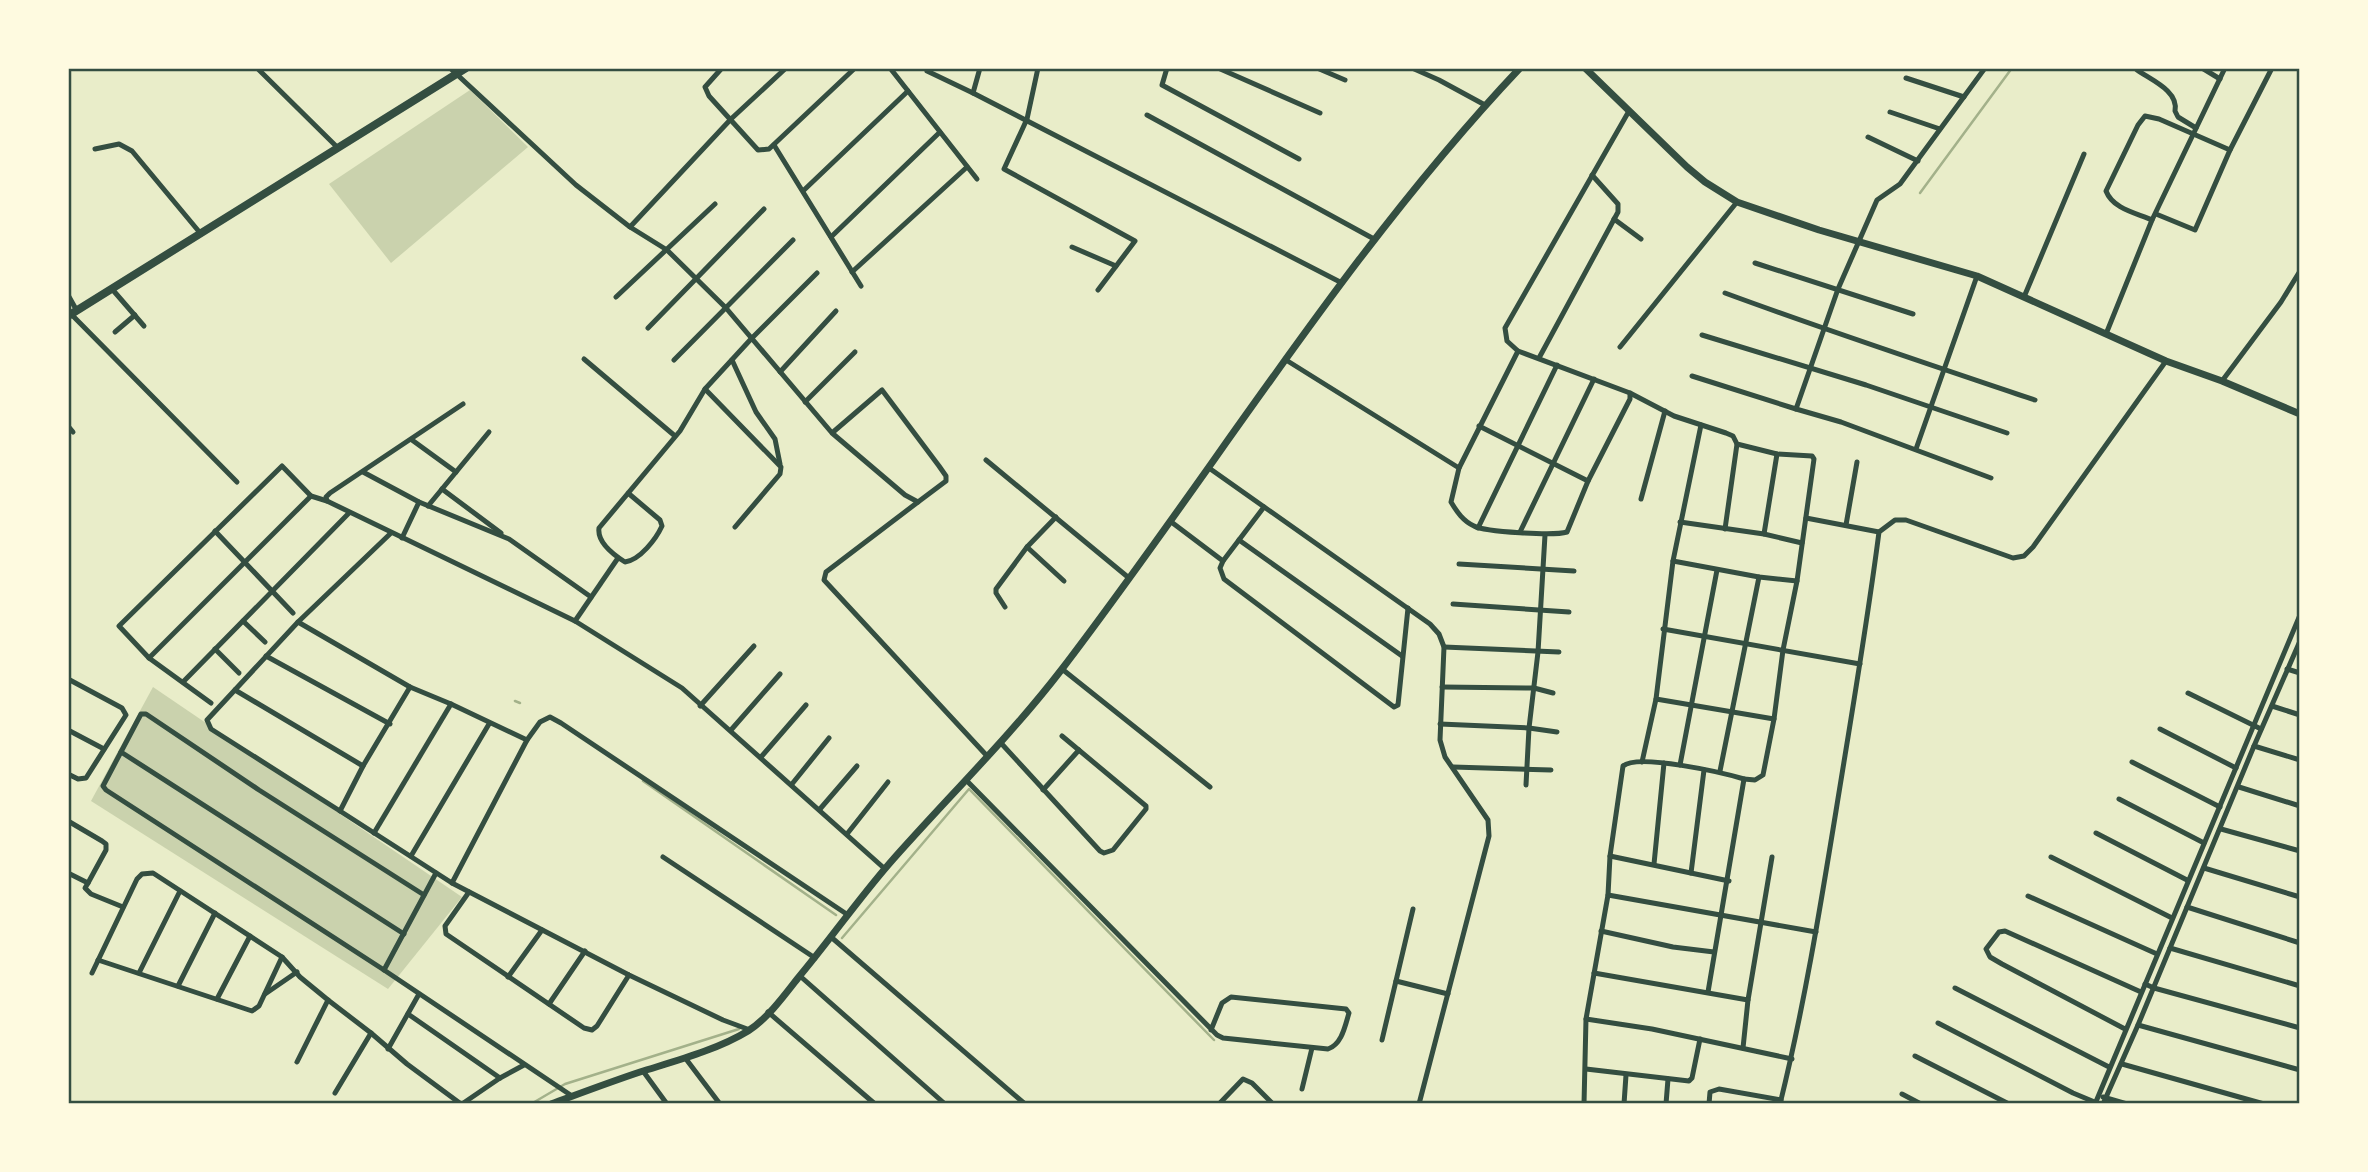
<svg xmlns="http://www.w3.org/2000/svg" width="2368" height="1172" viewBox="0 0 2368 1172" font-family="Merriweather,serif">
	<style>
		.green { fill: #cad2ad }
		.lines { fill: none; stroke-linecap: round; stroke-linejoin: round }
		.stream { stroke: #a3b18a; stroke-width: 2.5 }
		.minor { stroke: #344e41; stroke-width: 5 }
		.secondary { stroke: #344e41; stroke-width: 7 }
		.trunk { stroke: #344e41; stroke-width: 8 }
		.neatline { fill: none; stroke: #344e41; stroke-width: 2.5 }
	</style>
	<rect width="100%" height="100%" fill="#e9edc9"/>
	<g class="green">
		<polygon points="470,90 528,147 391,263 329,184"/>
		<polygon points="153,687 462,897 388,989 91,801"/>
	</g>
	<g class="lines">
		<g class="stream">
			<polyline points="1920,193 2012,68"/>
			<polyline points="515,701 520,703"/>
			<polyline points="643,781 836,915"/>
			<polyline points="842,938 969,789 1214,1040"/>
			<polyline points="531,1104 565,1084 739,1029"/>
		</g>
		<g class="minor">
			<polyline points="257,68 338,148"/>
			<polyline points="450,68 576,185 630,227 667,250 726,308 832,433 905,495 918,502 946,481 946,476 939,466 882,390 832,433"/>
			<polyline points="722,68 705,87 709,96 758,150 769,149 855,68"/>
			<polyline points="890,68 977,179"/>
			<polyline points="980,68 973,93 1342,283"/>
			<polyline points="1038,68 1027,119 1004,169 1135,241 1098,290"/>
			<polyline points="1167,68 1162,85 1299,159"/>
			<polyline points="1218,68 1320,113"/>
			<polyline points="1317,68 1345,80"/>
			<polyline points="1412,68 1439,80 1485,105"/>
			<polyline points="2202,68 2220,79"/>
			<path d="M2137,70C2151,80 2179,91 2175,111L2178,117L2196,128"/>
			<polyline points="927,71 973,93"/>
			<polyline points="1906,78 1964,97"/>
			<path d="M1629,111L1505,328L1507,341L1518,351L1459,468L1451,502C1457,512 1463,521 1474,526C1485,532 1554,536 1567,532L1588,481L1630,399V393"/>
			<polyline points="1890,112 1940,129"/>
			<polyline points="1147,115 1374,239"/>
			<polyline points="1868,137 1918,161"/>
			<polyline points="774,145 861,286"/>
			<polyline points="95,149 119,144 132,151 201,234"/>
			<polyline points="803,191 908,91"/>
			<polyline points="2156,214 2195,230 2230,150 2272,68"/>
			<polyline points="1614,219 1641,239"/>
			<path d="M2152,220C2136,213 2113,209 2106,191L2138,125L2145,116L2159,119L2230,150"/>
			<polyline points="630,227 731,119 786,68"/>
			<polyline points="831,237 940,132"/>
			<polyline points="1072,247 1116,266"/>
			<polyline points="1755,263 1913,314"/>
			<polyline points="852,272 967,167"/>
			<polyline points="112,289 144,326"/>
			<path d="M1725,293C1828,331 1931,365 2035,400"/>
			<polyline points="68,295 77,311"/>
			<polyline points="616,297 715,204"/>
			<polyline points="2024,297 2084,154"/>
			<polyline points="71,314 237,482"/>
			<polyline points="648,328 764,209"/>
			<polyline points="115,332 135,315"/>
			<polyline points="2106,334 2152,220 2225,68"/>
			<polyline points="1702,335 1866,385 2007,433"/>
			<polyline points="1620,347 1737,202"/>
			<polyline points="1518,351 1630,393 1674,416 1726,433 1733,436 1737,444 1777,454 1812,456 1814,459 1797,581 1783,650 1774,719 1763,775 1755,780 1744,779 1708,992"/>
			<polyline points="1539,358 1618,212 1618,204 1592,175"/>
			<polyline points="584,359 675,436"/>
			<polyline points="674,360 793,240"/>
			<polyline points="732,360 756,412 775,439 780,464"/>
			<polyline points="1286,360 1459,468"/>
			<polyline points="780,372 836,311"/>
			<polyline points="1692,376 1796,409 1838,289 1877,200 1900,184 1985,68"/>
			<polyline points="2222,381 2281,302 2300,271"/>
			<polyline points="705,389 781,467 780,474 735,527"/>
			<polyline points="805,402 855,352"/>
			<polyline points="463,404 330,493 326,497 327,501 575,621 682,688 885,869"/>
			<polyline points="1796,409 1841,422 1991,478"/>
			<polyline points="68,426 73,432"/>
			<polyline points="1479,426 1588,481"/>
			<polyline points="412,440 456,472"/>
			<polyline points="1916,449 1977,276"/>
			<polyline points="986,460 1129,578"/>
			<polyline points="1209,468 1430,624 1439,634 1444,647 1440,740 1445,757 1488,820 1489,836 1419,1104"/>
			<polyline points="363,472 419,502 509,539 591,597"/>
			<polyline points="442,489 501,533"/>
			<path d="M628,493L660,520L662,526C656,539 640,560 625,562C614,555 597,542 599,528L680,431L705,389L751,339L817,273"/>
			<polyline points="1641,499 1665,411"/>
			<polyline points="918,502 826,572 824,580 988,757"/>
			<polyline points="428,506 489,432"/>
			<polyline points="1264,507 1223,561 1220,568 1224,579 1394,707 1398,705 1408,608"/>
			<polyline points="1056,517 1027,547 1064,581"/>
			<polyline points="1806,518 1879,532"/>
			<polyline points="1170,521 1223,561"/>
			<polyline points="1680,522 1764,534 1802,543"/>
			<polyline points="1846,525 1857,462"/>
			<polyline points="1478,528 1557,365"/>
			<polyline points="1725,529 1737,444"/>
			<polyline points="215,531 293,613"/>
			<polyline points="1520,532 1594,379"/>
			<polyline points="1764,534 1777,454"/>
			<polyline points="402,538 419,502"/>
			<polyline points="1239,540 1402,656"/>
			<polyline points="1673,561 1759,577 1797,581"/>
			<polyline points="1459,564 1574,571"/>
			<polyline points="1453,604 1569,612"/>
			<polyline points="1005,607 996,593 996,589 1027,547"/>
			<polyline points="243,621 265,642"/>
			<polyline points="575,621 618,558"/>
			<polyline points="298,622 410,687 451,704 527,740 452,883"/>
			<polyline points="1663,629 1860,664"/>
			<polyline points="1444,647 1559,652"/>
			<polyline points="215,649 239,673"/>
			<polyline points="266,656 390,724"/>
			<polyline points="149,658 311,496"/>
			<polyline points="1062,669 1210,787"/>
			<polyline points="2287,669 2300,673"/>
			<polyline points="68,679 122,708 126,715 86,778 78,779 68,774"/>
			<polyline points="183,682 349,513"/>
			<polyline points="410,687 363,766 340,811 452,883 629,975 723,1020 750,1030"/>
			<polyline points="1442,687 1534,688 1553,693"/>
			<polyline points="235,690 363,766"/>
			<polyline points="2188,693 2261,729"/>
			<polyline points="1656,699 1774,719"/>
			<polyline points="211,703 149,658 119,626 282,466 311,496 327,501"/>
			<polyline points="700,706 754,646"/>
			<polyline points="2272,706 2300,715"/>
			<polyline points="1440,724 1529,728 1557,732"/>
			<polyline points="2160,729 2236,768"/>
			<polyline points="68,730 104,749"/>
			<polyline points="731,730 780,674"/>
			<polyline points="527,740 540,722 550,717 561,723 848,915"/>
			<polyline points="1000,742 1100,851 1104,853 1113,850 1146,809 1146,806 1062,736"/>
			<polyline points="2254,746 2300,760"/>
			<polyline points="121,752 404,934"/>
			<polyline points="761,757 806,705"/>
			<polyline points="1642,762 1656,699 1673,561 1701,425"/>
			<polyline points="2132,762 2220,807"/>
			<polyline points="1680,765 1717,570"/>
			<polyline points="1453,767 1551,770"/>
			<polyline points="1720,771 1759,577"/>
			<path d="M967,781L1217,1035L1223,1038L1328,1049C1342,1044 1345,1026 1349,1013L1346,1009L1231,997L1222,1003L1211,1030"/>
			<polyline points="792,784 829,738"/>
			<polyline points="1526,785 1529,728 1538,652 1545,535"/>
			<polyline points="2239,787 2300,806"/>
			<polyline points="1043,790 1079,750"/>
			<polyline points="2119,799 2204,843"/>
			<polyline points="820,809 857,766"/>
			<polyline points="340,811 211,729 207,720 298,622 391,533"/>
			<polyline points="68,821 102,841 106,844 106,850 88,883 68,873"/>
			<polyline points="2221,829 2300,851"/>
			<polyline points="374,833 451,704"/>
			<polyline points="2096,833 2187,880"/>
			<polyline points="847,834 888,782"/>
			<polyline points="411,856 489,724"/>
			<polyline points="1610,856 1729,881"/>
			<polyline points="663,857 815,958"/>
			<polyline points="2051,857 2172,918"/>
			<polyline points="1654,864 1664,763"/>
			<polyline points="2204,868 2300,897"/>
			<polyline points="1691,873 1704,770"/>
			<polyline points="88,883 85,888 91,894 123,907"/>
			<polyline points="469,892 445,926 446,934 584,1028 592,1030 597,1026 629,975"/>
			<polyline points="424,895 259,790 146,714 141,714 103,786 106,790 384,970 572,1096"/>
			<polyline points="1608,895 1816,932"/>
			<polyline points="2028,896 2157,954"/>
			<polyline points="2187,907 2300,943"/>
			<polyline points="1601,931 1673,947 1714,952"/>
			<polyline points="831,937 1025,1104"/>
			<polyline points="2170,948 2300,986"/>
			<polyline points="98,960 252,1011 259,1006 282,957"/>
			<polyline points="384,970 436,873"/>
			<polyline points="92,973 137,879 142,874 153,873 282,957 300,977 328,1000 371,1033 407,1064 461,1104"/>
			<polyline points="139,973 180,891"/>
			<polyline points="1594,973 1748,1000 1772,857"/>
			<polyline points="800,976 945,1104"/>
			<polyline points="508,977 542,930"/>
			<polyline points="1396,981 1448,994"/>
			<polyline points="2145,984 2154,988 2300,1028"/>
			<polyline points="178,986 215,913"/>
			<polyline points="1955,988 2109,1067"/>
			<polyline points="265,994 297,972"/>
			<polyline points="217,999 250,936"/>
			<polyline points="549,1004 585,951"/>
			<polyline points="768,1012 875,1104"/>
			<polyline points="408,1014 500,1078"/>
			<polyline points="1586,1019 1652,1029 1792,1059"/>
			<polyline points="1938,1023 2073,1093 2097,1103"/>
			<polyline points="2138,1025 2300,1070"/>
			<polyline points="2125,1029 2002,964 1990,957 1986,949 1999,932 2005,931 2141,992"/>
			<polyline points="1382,1040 1413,909"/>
			<polyline points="1743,1048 1748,1000"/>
			<polyline points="388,1049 419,994"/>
			<polyline points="1915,1056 2009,1104"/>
			<polyline points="686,1059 720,1104"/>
			<polyline points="297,1062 328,1000"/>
			<polyline points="2122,1064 2264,1104"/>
			<polyline points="1586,1069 1689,1081 1692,1078 1700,1039"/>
			<polyline points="643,1071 667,1104"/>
			<polyline points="1302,1089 1312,1048"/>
			<polyline points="335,1093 371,1033"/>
			<polyline points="1902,1094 1921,1104"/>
			<polyline points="2103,1097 2127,1104"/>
			<polyline points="462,1104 500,1078 524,1065"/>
			<polyline points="1219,1104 1243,1079 1252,1083 1273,1104"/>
			<path d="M1584,1104L1586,1019L1608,895L1610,856L1623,766C1638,753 1724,773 1744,779"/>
			<polyline points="1624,1104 1626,1075"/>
			<polyline points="1666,1104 1668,1079"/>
			<polyline points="1709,1104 1710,1092 1719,1089 1781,1100"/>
			<path d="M1780,1104C1804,1007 1820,909 1836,811C1851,718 1867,625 1879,532L1895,520H1906L2013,558L2024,556L2033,547L2166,361"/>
			<polyline points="2095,1104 2300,615"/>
			<polyline points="2103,1104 2138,1025 2254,746 2300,641"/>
		</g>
		<g class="secondary">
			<polyline points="1585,68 1687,167 1705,182 1737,202 1819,230 1977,276 2166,361 2222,381 2300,414"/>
			<path d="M551,1104C581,1093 610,1082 640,1072C675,1061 717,1050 748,1031C768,1018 784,996 798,978C829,941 857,901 889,864C946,799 1009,738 1062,669C1215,469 1347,251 1520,68"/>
		</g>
		<polyline class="trunk" points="68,316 466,68"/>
	</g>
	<rect width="2368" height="1172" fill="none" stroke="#fefae0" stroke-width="140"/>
	<rect x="70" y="70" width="2228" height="1032" class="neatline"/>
</svg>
